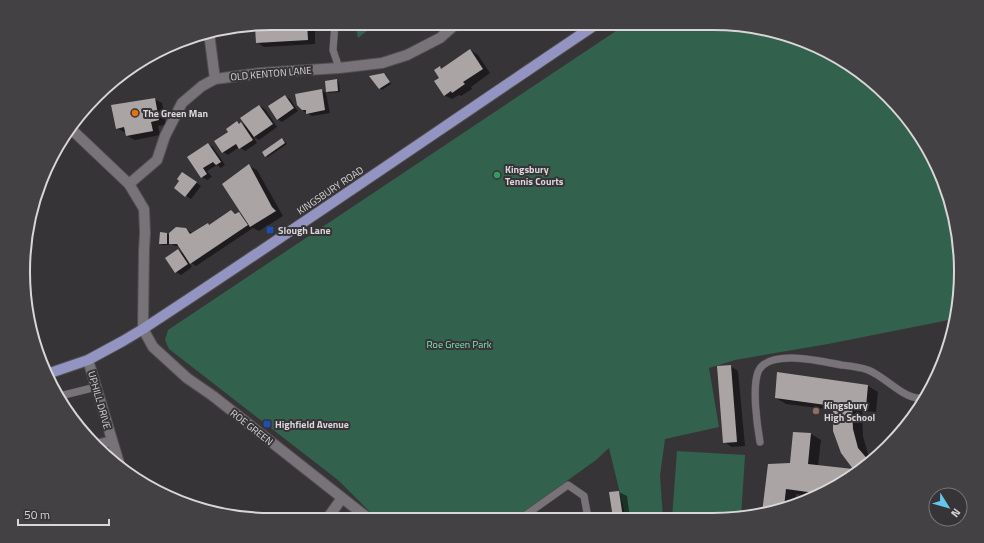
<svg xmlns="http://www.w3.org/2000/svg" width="984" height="543" viewBox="0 0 984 543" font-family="'Titillium Web',sans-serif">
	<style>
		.green { fill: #32614d }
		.shadow { fill: #0007 }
		.building { fill: #aba4a4 }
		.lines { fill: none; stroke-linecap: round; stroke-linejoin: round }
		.service-casing { stroke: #534f53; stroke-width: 8 }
		.minor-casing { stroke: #534f53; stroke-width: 12 }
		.tertiary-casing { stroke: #534f53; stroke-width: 12 }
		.primary-casing { stroke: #534f53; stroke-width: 12 }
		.service { stroke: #777378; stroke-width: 7 }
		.minor { stroke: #777378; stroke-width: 10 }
		.tertiary { stroke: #777378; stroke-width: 10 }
		.primary { stroke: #9394c1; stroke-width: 10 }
		.food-dot { fill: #e8710a; stroke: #373437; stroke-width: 1.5 }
		.leisure-dot { fill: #2e9e5b; stroke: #373437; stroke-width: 1.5 }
		.transit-dot { fill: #1a4fb4; stroke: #373437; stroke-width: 1.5 }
		.education-dot { fill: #8d6e63; stroke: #373437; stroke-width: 1.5 }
		.labels { text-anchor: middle; stroke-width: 4; stroke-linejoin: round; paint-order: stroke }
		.street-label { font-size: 10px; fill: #d8d6d8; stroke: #373437 }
		.poi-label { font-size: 10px; font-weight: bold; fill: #d8d6d8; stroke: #373437; text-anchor: start }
		.park-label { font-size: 10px; fill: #7ce8bb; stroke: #373437 }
		.rim { fill: none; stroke: #d8d6d8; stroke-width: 2 }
	</style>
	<rect width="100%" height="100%" fill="#373437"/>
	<g class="green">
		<polygon points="355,23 377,23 358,38"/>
		<polygon points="628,23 729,24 777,32 837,56 910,120 952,207 959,304 954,319 828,344 735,360 709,368 719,427 665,439 660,476 663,518 626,518 609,448 596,460 514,519 377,519 338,480 169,349 165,340 168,330"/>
		<polygon points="677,451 745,455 741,518 672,518"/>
	</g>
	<g class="shadow">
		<polygon points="281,23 309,23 315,26 315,44 264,47 257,42 256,26"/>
		<polygon points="437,23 446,23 449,26 445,30 440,27"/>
		<polygon points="251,26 251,31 237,34 231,30"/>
		<polygon points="191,36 196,36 196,38 185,39"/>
		<polygon points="470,50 478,55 490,73 471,87 472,89 461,96 459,95 452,99 444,95 441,78 440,67 442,69"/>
		<polygon points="384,74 386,75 391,84 382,90 380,88"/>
		<polygon points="337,80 339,82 340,92 329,93 327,92"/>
		<polygon points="321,90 326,93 330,113 312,116 302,110"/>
		<polygon points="285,96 290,99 298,111 282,122 277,119"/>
		<polygon points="154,99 162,103 166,125 158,126 160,135 135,140 127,136 126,132 124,132 117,128"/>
		<polygon points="260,106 265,109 277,127 259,140 253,136 257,143 245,151 239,147 228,155 223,152 229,132 237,122 240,124 241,123 247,127"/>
		<polygon points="282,139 284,140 287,144 268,157 266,156"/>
		<polygon points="208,144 213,147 225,165 221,168 217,165 207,171 212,177 207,180 202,177 189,157"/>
		<polygon points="249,166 257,170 283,216 259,231 253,228 196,266 189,262 192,267 181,275 176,272 178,251 185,254 180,246 175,246 169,242 169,245 162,245 160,243 161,233 167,234 170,235 185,229 191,232 192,234 208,224 210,225 231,211 237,214 239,213 244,216"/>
		<polygon points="187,176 201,186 191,199 175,188"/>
		<polygon points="730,366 738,371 745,446 732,447 724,442"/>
		<polygon points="868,386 878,392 876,412 862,411 863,436 868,454 872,459 851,478 816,497 796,494 795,504 763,513 769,465 791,464 811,434 821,440 818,466 855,471 834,410 786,404 776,398"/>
		<polygon points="619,492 627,496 630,518 614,518 610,493"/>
	</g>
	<g class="building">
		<polygon points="272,23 307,23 308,40 256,43 255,26"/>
		<polygon points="470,49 483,69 463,82 465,84 452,93 451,91 444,96 434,81 439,78 434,70 440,66 441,69"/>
		<polygon points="384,73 390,82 379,89 369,76"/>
		<polygon points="337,79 338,91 326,92 325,81"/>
		<polygon points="322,89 325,110 306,114 306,110 302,110 297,105 295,94"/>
		<polygon points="285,95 294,108 277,120 268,106"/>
		<polygon points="155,98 159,120 151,122 153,131 126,136 124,127 116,129 111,105"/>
		<polygon points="259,105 273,124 254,137 240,118"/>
		<polygon points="237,121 239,124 241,122 253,140 239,149 236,144 222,153 214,141 228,132 226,129"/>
		<polygon points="282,138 285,143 265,157 262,152"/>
		<polygon points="208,143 221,162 216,165 213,162 203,168 207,174 201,178 187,157"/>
		<polygon points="249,164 272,207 276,211 250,227 222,184"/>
		<polygon points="182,172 197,182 185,197 174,188 179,181 177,179"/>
		<polygon points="231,210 235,214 239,212 248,225 190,264 177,244 169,244 169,233 176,227 186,228 190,234 208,223 209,225"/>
		<polygon points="160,232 167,233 167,244 159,244"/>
		<polygon points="178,249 188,264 175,273 165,258"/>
		<polygon points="731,365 737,442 723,443 717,366"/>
		<polygon points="777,372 868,385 866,407 852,406 853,429 858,448 870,462 851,478 822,494 786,489 784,507 762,513 768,464 790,463 793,432 811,433 808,464 853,469 841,453 833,431 833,406 775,398"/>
		<polygon points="619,491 623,518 613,518 609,492"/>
	</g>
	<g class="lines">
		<g class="service-casing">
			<g id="service">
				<polyline points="335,23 333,50 339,68"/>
				<polyline points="60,396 96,387"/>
				<path d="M760,442C757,425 752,388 758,372C768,348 821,361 841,365C850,366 860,367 868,370C884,376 902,397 918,398C921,398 925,396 928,396"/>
				<polyline points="520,519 568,485 584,496 588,518"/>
			</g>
		</g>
		<g class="minor-casing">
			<g id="minor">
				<polyline points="209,33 215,79"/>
				<polyline points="70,128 129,184 144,209 145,233 144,250 143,329"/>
				<polyline points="129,184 157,160 165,136 182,103 202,86 215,79 261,73 339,68 382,63 407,55 440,38 457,23"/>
				<polyline points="88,360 119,463"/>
				<polyline points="96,445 112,441"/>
				<polyline points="327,519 342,498"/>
			</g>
		</g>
		<g class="tertiary-casing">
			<polyline id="tertiary" points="143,329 153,347 187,378 213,396 369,519"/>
		</g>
		<g class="primary-casing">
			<path id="primary" d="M47,374L88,360L123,341L143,329C296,229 446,125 598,23"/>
		</g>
		<use href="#service" class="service"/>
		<use href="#minor" class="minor"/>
		<use href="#tertiary" class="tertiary"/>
		<use href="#primary" class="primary"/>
	</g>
	<circle class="food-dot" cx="135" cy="113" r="4"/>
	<circle class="leisure-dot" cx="497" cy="175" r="4"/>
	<g class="transit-dot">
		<rect x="266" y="226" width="8" height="8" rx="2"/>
		<rect x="263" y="420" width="8" height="8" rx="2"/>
	</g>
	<circle class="education-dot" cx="816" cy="411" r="4"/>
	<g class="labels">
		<g class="street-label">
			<text transform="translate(271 73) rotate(-5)" y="4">OLD KENTON LANE</text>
			<text transform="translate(330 190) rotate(-34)" y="4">KINGSBURY ROAD</text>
			<text transform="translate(100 400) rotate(74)" y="4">UPHILL DRIVE</text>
			<text transform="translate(252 427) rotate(38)" y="4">ROE GREEN</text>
		</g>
		<g class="poi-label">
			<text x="143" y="117">The Green Man</text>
			<text x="505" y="173">Kingsbury<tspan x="505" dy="12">Tennis Courts</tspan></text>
			<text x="278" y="234">Slough Lane</text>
			<text x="824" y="409">Kingsbury<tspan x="824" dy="12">High School</tspan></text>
			<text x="275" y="428">Highfield Avenue</text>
		</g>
		<g class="park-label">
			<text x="459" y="348">Roe Green Park</text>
		</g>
	</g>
	<path d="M0 0H984V543H0ZM271 30H713A241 241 0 0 1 954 271V272A241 241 0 0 1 713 513H271A241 241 0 0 1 30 272V271A241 241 0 0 1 271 30Z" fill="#444144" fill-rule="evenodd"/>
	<path class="rim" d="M271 30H713A241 241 0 0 1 954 271V272A241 241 0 0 1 713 513H271A241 241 0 0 1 30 272V271A241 241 0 0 1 271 30Z"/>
	<g transform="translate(948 507) rotate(127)"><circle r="19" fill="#373437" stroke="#777577"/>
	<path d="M0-3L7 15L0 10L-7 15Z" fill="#65c5ee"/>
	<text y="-6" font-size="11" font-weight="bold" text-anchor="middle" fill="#d8d6d8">N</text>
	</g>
	<path d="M18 519v6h91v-6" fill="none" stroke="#d8d6d8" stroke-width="2"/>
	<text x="24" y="519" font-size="12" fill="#d8d6d8" stroke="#373437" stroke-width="3" paint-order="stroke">50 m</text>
</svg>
